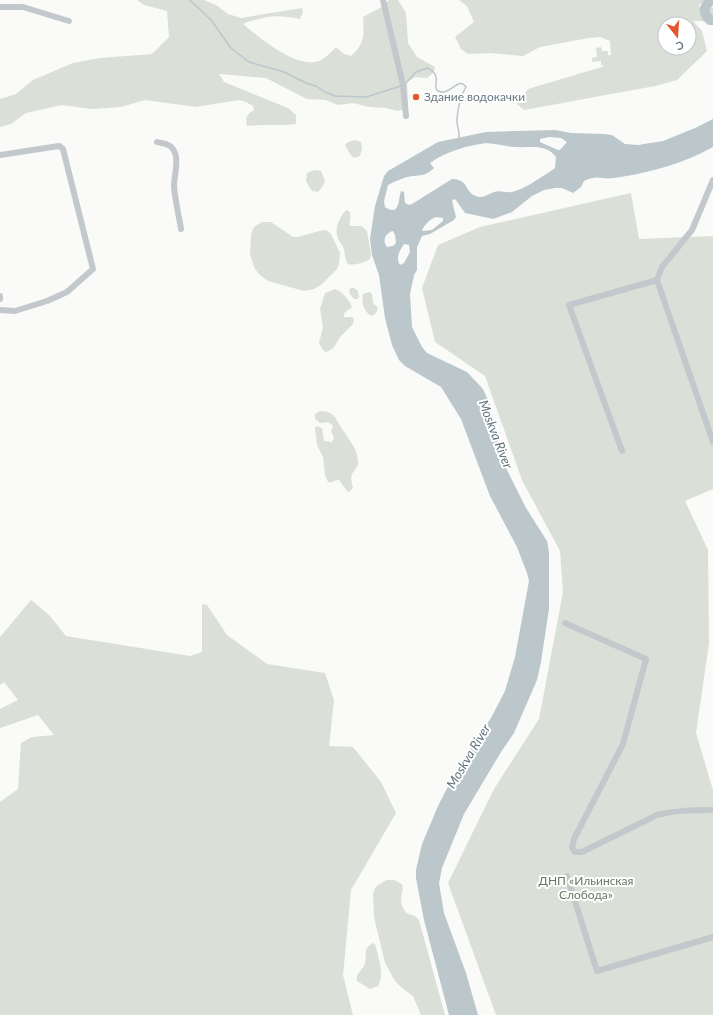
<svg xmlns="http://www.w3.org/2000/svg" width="713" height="1015" viewBox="0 0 713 1015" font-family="Lato,sans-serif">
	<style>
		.green { fill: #dadfd7; fill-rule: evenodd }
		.water { fill: #bbc7cb; fill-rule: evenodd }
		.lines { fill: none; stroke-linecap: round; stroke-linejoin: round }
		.stream { stroke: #bbc7cb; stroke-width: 1.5 }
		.river { stroke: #bbc7cb; stroke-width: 10 }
		.minor { stroke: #c3c8cc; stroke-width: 6 }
		.poi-dot { fill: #e4572e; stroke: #fff; stroke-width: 1.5 }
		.labels { text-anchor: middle; stroke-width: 4; stroke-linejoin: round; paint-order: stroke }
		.poi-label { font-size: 12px; fill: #657683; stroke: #fff; text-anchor: start }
		.park-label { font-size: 12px; fill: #687a64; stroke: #fff }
		.water-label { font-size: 13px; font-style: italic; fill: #60757c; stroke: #fff }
	</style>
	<rect width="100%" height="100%" fill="#fafaf8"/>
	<g class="green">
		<path d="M137,0H204L216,5L228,14L241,18L302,8L303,12L300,19C277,14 269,16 247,22L243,24C260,38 296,69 319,61C326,58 331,52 336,47L344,54L351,56C365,44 364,35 363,17L380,8L389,0H398L406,13L408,43L417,57L435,67L434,72L427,78L415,77L407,82L408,108L398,111L386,108L369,107L353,103L338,105L325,100L307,99L266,78L219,74L224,82L288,108L296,115V124C280,126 264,124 247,126C245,118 247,114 254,110L253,106L246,102L239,100L196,107L145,100L121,107L92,109L62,105L26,113L11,124L0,127V99L16,94L33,80L73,63L100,58L152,54L169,37L167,11L144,5Z"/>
		<path d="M459,0H706L698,6L713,8V24L706,21H693L702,31L707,51L677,80L655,86L524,110L517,104L528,89L605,66L601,65V61L592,62V58L597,57L596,48L601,47L602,51H608V55H611L610,41L600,37L589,38L540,47L523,56L490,53L468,54L461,49L455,37L474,22L467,6ZM665,24H689V48H665Z"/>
		<polygon points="355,140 361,142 362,149 360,156 354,158 350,154 345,145 348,142"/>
		<polygon points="314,170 321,171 325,181 322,187 318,192 312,191 306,181 307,173"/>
		<polygon points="631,193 639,239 713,236 713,489 685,501 708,550 709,643 696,733 713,790 713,1015 496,1015 448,883 494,789 539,719 563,592 560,551 522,480 485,376 435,342 422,288 438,245 480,227"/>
		<path d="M347,210C354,214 348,220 350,226H361L367,231L371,254L370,259C366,262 353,266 348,264C345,259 345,255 344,249C342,244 338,240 337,235C335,228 341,213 347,210Z"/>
		<polygon points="262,222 271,222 293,237 298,237 323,230 328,231 331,234 340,253 339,264 337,269 321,285 314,289 304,291 268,281 260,275 255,269 250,255 251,234 254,227"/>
		<polygon points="351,288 354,288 358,291 359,297 357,299 354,299 350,294 349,290"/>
		<path d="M335,289C342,291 350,301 352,307C349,311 343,310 344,317H352L354,319L353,324C349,328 345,332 341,336C336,343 335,349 326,352L323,350L319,343L323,327L320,309L325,293Z"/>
		<path d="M369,292L372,294L373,303L378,308L376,313L372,316C364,313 361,302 363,294Z"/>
		<path d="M320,411C326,411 330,412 334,416C337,419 338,424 341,427C347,437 359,450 358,464C352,477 349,472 353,488L349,492L347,491L339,480C335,480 333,483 328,482L325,475L323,457L317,445L315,428L317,426L322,428L324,441L332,442L334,438L331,431L333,426C329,420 325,423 320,423L315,419V414Z"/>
		<polygon points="31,600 49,615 66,636 190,656 202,652 202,604 207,605 227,635 267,664 325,673 334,700 329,746 353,747 381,782 396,813 351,890 343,975 353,1015 0,1015 0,802 18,789 21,743 32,737 54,735 38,715 0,728 0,709 18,700 4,682 0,685 0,637"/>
		<path d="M387,880H394L402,884C404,889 401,894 401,900C401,905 404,909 406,913L415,916L419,920L445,1015H421L413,996L402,988L395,981L385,963L374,917L373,894L375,888L378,885Z"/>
		<path d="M373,943L375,944C378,956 385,975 378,986L370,989L357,981C355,972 363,971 365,963C368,956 361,950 373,943Z"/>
	</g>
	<path class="water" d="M713,119V147C683,164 648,173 614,178C600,180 599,174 584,181L581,187L573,193L562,188H555L544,190L532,196L512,212L493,219L465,213L456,200L454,199L452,201L456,217L454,220L430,234L422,236L417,247V270L414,275L410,294L412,327L422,347L427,353L467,372L483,389L490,405L500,451L506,468L526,508L547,541L549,552V609L541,662L537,680L514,733L501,752L464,814L442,868L439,883L444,913L466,973L478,1015H449L424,920L416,878V870L422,844L438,806L459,765L491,718L505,691L515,657L529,581L527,573L517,547L490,496L461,419L441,387L405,366L399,360L392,345L385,318L379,275L372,255L370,239L375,206L384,176L388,171L438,142L486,132L555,130L571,133L604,134L612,135L625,144L638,145L663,141L695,128ZM549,137L561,138L567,142L560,150H558L540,142V139ZM486,143C496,144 505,146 515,147C529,148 546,143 556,157L555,168L551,171C538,179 527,188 512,192C506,193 500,190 494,192C488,194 483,199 476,196C464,192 470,180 452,179L412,204L409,205L405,203L404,192L401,191C398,200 400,217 385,207L384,201L388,185C396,181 404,177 413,176C423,175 427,175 434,168L430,163C447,151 466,146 486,143ZM436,217L443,218V221L432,230L422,231C423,226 431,218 436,217ZM393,231L395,235L396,243L393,246L387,247C382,241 385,233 393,231ZM404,244L409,245L410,252L404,263L400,265C395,258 400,250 404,244Z"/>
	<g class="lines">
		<g class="stream">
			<polyline points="190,0 211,20 231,48 249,62 284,72 306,83 316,86 325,92 335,96 366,97 401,86"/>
			<path d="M405,84L416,72L427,68C446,76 428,90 441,92C451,94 459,76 466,87C460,96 458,108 457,118C456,125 460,131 459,138"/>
		</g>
		<path class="river" d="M711,0C704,6 702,13 710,20H713"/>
		<g class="minor">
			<polyline points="383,0 403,85 406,116"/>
			<polyline points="0,7 23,7 69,21"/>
			<path d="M157,142C160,143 164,143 166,144C183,150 174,174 174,186C175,200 179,216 181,229"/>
			<polyline points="0,155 59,146 63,149 93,269 67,292 47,301 15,311 0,310"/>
			<polyline points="657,280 662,267 692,230 713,180"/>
			<polyline points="0,296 0,299"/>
			<polyline points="622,451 569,305 657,280 713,442"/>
			<path d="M565,623L646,659L623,744L574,839L572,848L575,852H582L657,815C676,810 693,810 713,810"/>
			<polyline points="567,876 597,971 713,937"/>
		</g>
	</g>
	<circle class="poi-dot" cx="416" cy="97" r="4"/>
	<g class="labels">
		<g class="poi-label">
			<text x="424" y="101">Здание водокачки</text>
		</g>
		<g class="park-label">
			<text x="586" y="885">ДНП «Ильинская<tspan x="586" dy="14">Слобода»</tspan></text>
		</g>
		<g class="water-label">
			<text transform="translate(496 434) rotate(69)" y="5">Moskva River</text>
			<text transform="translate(468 756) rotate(-59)" y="5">Moskva River</text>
		</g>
	</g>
	<g transform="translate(677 36) rotate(163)"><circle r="19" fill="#ffffff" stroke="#c1c8cd"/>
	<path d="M0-3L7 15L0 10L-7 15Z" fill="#e4572e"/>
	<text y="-6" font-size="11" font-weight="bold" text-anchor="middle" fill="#657683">С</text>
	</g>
</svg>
